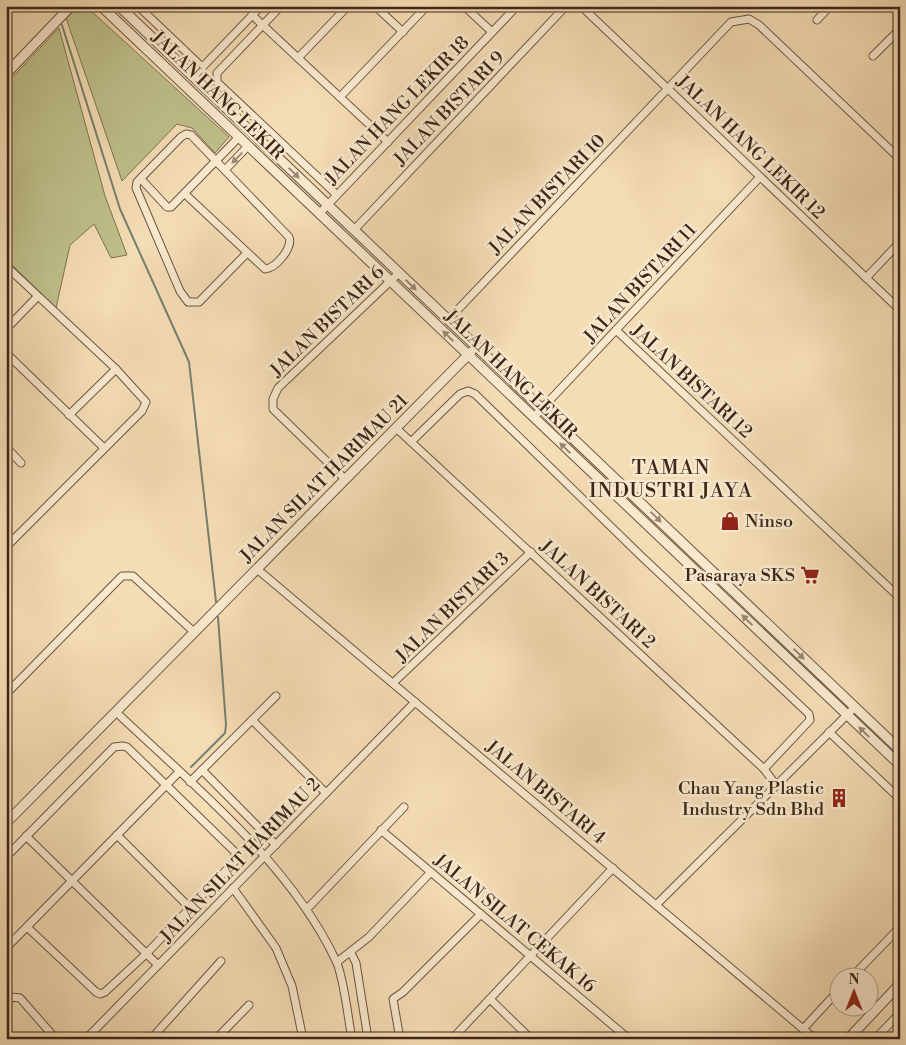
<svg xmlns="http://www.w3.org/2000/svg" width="906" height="1045" viewBox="0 0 906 1045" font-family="'Libre Bodoni',serif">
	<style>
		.green { fill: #bec08b; stroke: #7e7352 }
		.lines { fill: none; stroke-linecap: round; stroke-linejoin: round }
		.stream { stroke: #76806f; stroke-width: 2 }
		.minor-casing { stroke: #6c5440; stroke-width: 9 }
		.tertiary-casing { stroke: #6c5440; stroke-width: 11 }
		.minor { stroke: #f8e8ce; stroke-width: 7 }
		.tertiary { stroke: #f8e8ce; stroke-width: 9 }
		.oneway { fill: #9b8774 }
		.labels { text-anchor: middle; stroke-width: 5; stroke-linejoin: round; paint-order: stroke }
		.street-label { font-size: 18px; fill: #3e2619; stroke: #f8e8ce }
		.poi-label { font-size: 18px; fill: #3e2619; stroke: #f8e8ce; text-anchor: end }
		.quarter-label { font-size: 20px; letter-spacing: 1px; fill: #3e2619; stroke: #f8e8ce }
	</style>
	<rect width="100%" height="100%" fill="#f4dcb4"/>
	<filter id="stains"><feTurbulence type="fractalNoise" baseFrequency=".004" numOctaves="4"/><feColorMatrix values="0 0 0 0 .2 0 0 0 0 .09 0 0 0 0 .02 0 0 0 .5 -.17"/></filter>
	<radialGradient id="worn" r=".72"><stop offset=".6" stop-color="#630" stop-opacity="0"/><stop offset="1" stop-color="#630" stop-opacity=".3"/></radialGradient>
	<g class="green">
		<polygon points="79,6 89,9 229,137 215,153 192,128 177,124 122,181 66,18"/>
		<polygon points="59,28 105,196 127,255 111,258 94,224 70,245 56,308 6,259 6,84"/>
	</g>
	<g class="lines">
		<g class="stream">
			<polyline points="56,6 58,12"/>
			<polyline points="62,25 120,209 189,362 216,602"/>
			<polyline points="191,767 225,733 226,725 218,617"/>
		</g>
		<g class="minor-casing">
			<g id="minor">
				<polyline points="138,6 202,67"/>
				<polyline points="281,6 217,73 217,82 337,195"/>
				<polyline points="375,6 403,32"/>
				<polyline points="464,6 492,32"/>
				<polyline points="581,6 900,310"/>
				<polyline points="252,15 388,142"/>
				<polyline points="817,20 830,6"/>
				<polyline points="873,56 900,29"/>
				<polyline points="298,58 348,6"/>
				<polyline points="193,77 261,6"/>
				<polyline points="340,97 427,6"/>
				<polyline points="225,170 248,146"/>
				<polyline points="141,179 167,207 171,207 239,137"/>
				<path d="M185,194L265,269C276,268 293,248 289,237L191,135L186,134L181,137L137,182L136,188L180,291L188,302H199L247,253"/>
				<polyline points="319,214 517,6"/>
				<polyline points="354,230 566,6"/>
				<polyline points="6,266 116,369 146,402 142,411 6,547"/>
				<polyline points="866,278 900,242"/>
				<polyline points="448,320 731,22 749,19 759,25 900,159"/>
				<polyline points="6,329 37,297"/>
				<polyline points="616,330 900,598"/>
				<polyline points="6,353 104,448"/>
				<polyline points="69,415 116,369"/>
				<polyline points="534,417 760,177"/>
				<polyline points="396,428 764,769 776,785"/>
				<polyline points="412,441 460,394 468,391 475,394 640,555 809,714 810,720 764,769"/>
				<polyline points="6,447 21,463"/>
				<polyline points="345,479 273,409 273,399 278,388 399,273"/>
				<polyline points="6,534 13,540"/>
				<polyline points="257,569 815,1039"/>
				<polyline points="393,683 531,552"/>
				<polyline points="6,694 122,576 133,576 194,632"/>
				<path d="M116,712C193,785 291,864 336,961C344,977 348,1019 352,1039"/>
				<polyline points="252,720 326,793"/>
				<polyline points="829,732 900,799"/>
				<polyline points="202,770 276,845"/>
				<polyline points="190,782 276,696"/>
				<polyline points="6,809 13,816"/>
				<polyline points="381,830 629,1039"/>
				<polyline points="117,835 190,908"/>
				<polyline points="26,836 158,965"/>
				<polyline points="6,857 114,747 122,746 127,747 235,852 235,861 146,954 105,992 100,994 96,992 27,927"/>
				<polyline points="233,888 276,948 292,986 303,1039"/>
				<polyline points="656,905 855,707"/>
				<polyline points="307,909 404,807"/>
				<polyline points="6,948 179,772"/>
				<polyline points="351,953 356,963 368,1039"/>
				<polyline points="337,962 369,937 431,872"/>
				<polyline points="851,978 900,927"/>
				<polyline points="490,999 531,1039"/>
				<polyline points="6,1004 12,997 20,998 56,1039"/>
				<polyline points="803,1029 838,991"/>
				<polyline points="86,1039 415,702"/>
				<polyline points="151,1039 221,961"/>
				<polyline points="216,1039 249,1005"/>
				<polyline points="400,1039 393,999 403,992 481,914"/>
				<polyline points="452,1039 613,868"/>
				<polyline points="875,1039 900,1013"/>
			</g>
		</g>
		<g class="tertiary-casing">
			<g id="tertiary">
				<polyline points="101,6 900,765"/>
				<polyline points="119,6 900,750"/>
				<polyline points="6,74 71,6"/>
				<polyline points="6,823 471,352"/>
				<polyline points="848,1039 900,984"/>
			</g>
		</g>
		<use href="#minor" class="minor"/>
		<use href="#tertiary" class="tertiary"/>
	</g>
	<defs><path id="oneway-solid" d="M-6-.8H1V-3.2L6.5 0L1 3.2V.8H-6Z" transform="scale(1.25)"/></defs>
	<g class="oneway">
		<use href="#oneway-solid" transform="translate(237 158) rotate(134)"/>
		<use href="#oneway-solid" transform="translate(294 173) rotate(44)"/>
		<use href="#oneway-solid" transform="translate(411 285) rotate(44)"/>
		<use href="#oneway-solid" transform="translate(448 336) rotate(-136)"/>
		<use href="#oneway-solid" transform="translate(565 448) rotate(-136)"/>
		<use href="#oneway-solid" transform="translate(656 517) rotate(44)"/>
		<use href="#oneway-solid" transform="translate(747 620) rotate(-136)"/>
		<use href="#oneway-solid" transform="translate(799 654) rotate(44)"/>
		<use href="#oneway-solid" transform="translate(864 732) rotate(-136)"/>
	</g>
	<defs>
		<g id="shop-bare" transform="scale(1.5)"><path d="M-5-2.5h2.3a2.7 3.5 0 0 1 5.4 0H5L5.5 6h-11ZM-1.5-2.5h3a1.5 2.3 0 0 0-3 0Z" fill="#8f2418" stroke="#f8e8ce" stroke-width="2.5" paint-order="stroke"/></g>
		<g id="supermarket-bare" transform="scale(1.5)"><path d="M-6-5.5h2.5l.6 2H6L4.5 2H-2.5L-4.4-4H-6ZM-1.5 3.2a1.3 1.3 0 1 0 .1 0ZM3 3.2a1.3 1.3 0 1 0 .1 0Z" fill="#8f2418" stroke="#f8e8ce" stroke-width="2.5" paint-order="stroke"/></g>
		<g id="building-bare" transform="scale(1.5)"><path d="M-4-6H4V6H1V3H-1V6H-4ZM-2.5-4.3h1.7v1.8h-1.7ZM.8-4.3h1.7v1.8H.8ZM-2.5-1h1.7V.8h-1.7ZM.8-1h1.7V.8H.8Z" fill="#8f2418" stroke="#f8e8ce" stroke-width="2.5" paint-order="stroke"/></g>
	</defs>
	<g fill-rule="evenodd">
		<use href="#shop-bare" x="730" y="521"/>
		<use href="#supermarket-bare" x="810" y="575"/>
		<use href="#building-bare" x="839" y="798"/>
	</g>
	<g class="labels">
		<g class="street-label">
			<text transform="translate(218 95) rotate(44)" y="6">JALAN HANG LEKIR</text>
			<text transform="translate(449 108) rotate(-46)" y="6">JALAN BISTARI 9</text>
			<text transform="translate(397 110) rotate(-46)" y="6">JALAN HANG LEKIR 18</text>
			<text transform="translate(751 147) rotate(44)" y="6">JALAN HANG LEKIR 12</text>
			<text transform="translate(547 194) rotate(-46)" y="6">JALAN BISTARI 10</text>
			<text transform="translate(640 283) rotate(-47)" y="6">JALAN BISTARI 11</text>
			<text transform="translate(327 321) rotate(-44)" y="6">JALAN BISTARI 6</text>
			<text transform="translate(511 374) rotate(44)" y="6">JALAN HANG LEKIR</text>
			<text transform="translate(692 381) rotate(43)" y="6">JALAN BISTARI 12</text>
			<text transform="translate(324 478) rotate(-45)" y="6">JALAN SILAT HARIMAU 21</text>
			<text transform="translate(598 594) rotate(43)" y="6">JALAN BISTARI 2</text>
			<text transform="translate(452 607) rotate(-44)" y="6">JALAN BISTARI 3</text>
			<text transform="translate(546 792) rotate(40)" y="6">JALAN BISTARI 4</text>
			<text transform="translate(240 860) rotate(-46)" y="6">JALAN SILAT HARIMAU 2</text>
			<text transform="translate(515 923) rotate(40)" y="6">JALAN SILAT CEKAK 16</text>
		</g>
		<g class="poi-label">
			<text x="745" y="527" text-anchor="start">Ninso</text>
			<text x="795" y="581">Pasaraya SKS</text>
			<text x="824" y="794">Chau Yang Plastic<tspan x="824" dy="21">Industry Sdn Bhd</tspan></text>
		</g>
		<g class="quarter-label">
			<text x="671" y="474">TAMAN<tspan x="671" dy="23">INDUSTRI JAYA</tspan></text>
		</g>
	</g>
	<rect width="906" height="1045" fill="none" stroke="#f4dcb4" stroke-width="25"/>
	<rect x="8" y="8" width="891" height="1030" fill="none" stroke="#3e2619" stroke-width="2.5"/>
	<rect x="12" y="12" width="881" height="1020" fill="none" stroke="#3e2619"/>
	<g transform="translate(854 992)"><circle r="24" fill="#f8e8ce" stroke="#ae9a86"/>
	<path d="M0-4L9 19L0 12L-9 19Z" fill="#8f2418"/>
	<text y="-8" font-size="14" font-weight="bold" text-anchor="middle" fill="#3e2619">N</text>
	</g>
	<rect width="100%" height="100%" filter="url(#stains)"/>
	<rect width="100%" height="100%" fill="url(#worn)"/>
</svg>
